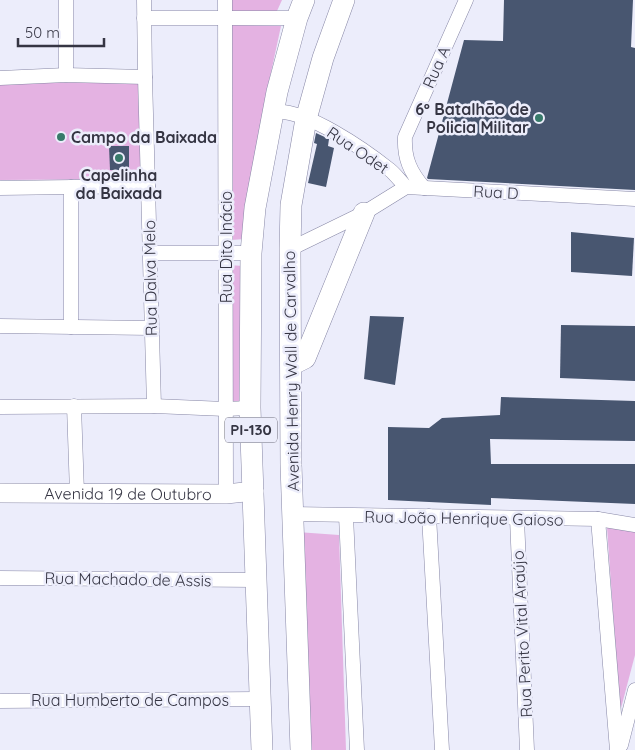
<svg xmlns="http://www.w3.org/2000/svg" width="635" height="750" viewBox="0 0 635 750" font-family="Quicksand,sans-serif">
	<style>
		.green { fill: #e4b2e2 }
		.building { fill: #485670 }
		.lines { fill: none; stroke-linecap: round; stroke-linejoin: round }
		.street-casing { stroke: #8787a6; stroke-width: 15 }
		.secondary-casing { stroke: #8787a6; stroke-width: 20 }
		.primary-casing { stroke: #8787a6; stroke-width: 22 }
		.street { stroke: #fff; stroke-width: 14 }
		.secondary { stroke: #fff; stroke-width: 19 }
		.primary { stroke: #fff; stroke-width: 21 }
		.poi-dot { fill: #387a6a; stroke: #ecedfb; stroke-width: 2 }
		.labels { text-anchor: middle; stroke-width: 5; stroke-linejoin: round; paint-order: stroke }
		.shield { fill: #ecedfb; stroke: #6c6c7a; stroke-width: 1 }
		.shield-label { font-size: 15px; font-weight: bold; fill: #353543 }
		.street-label { font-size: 16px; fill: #353543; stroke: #ecedfb }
		.poi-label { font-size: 16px; font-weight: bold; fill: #353543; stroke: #ecedfb; text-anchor: end }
	</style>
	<rect width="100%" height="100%" fill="#ecedfb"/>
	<g class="green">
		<polygon points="229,0 282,0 277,11 229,11"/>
		<polygon points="228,25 281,26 264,105 245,239 231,240"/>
		<polygon points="141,80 142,179 0,180 0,81"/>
		<polygon points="228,265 243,266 245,402 228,402"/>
		<polygon points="607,527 635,531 635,655 620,712"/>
		<polygon points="297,532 339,535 346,750 307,750"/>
	</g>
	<g class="building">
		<polygon points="504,0 633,0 631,47 635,48 635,190 428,179 427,178 464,40 503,41"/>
		<polygon points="316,133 329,139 328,146 334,148 326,187 308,183 317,144 314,143"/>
		<polygon points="109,146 129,146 129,171 110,170"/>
		<polygon points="571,232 634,238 632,276 571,272"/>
		<polygon points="370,316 404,317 395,385 364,379"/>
		<polygon points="561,325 635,326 635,381 560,378"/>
		<polygon points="501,397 635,401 635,441 490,439 491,464 635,464 635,504 491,498 491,505 388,500 388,427 429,428 442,418 500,415"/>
	</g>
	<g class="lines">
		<g class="street-casing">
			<g id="street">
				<polyline points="144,0 145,77 154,406"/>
				<polyline points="225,0 226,494"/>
				<polyline points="144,18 297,18"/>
				<polyline points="66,75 66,0"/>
				<polyline points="0,78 66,75 145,77"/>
				<path d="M274,112C305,108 365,150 390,170C396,175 401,182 406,187"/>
				<polyline points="71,187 71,327"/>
				<polyline points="0,188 148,186"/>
				<path d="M424,188C410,172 404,158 405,137L466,0"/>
				<polyline points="290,249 364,213 406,187 635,199"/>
				<polyline points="150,253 251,253"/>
				<polyline points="0,326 151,328"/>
				<polyline points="74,406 77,493"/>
				<polyline points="0,407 154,406 225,409 250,408"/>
				<polyline points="293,514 598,519 635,525"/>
				<polyline points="346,516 357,750"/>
				<polyline points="429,516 442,750"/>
				<polyline points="517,519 527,750"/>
				<polyline points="598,519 617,750"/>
				<polyline points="0,578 256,580"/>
				<polyline points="0,701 260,699"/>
				<polyline points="621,745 635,690"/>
			</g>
		</g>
		<g class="secondary-casing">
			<g id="secondary">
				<path id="s1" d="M0,493L226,494L254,491"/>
			</g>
		</g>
		<g class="primary-casing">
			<g id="primary">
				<polyline points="291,365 305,358 364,213"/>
				<polyline points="262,750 250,408 251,253 255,208 277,92 297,18 304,0"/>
				<polyline points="301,750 291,465 290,249 291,205 306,119 323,58 344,0"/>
			</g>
		</g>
		<use href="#street" class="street"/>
		<use href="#secondary" class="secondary"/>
		<use href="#primary" class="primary"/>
	</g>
	<g class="poi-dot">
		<circle cx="539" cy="118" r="5"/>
		<circle cx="61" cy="137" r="5"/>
		<circle cx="119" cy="158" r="5"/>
	</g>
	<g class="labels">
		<rect class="shield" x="225" y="417.5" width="52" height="25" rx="4"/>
		<g class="shield-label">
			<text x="251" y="435">PI-130</text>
		</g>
		<g class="street-label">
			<text transform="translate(436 67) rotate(-66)" y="6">Rua A</text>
			<text transform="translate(358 150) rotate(34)" y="6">Rua Odet</text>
			<text transform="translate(496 192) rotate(3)" y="6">Rua D</text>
			<text transform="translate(226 247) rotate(-90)" y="6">Rua Dito Inácio</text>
			<text transform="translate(150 278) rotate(-91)" y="6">Rua Dalva Melo</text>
			<text transform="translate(291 371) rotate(-91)" y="6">Avenida Henry Wall de Carvalho</text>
			<text dy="6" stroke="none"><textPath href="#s1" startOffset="128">Avenida 19 de Outubro</textPath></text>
			<text transform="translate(464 518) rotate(1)" y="6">Rua João Henrique Gaioso</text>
			<text transform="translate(128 579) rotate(1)" y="6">Rua Machado de Assis</text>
			<text transform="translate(522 634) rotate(-93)" y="6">Rua Perito Vital Araújo</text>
			<text x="130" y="706">Rua Humberto de Campos</text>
		</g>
		<g class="poi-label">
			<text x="529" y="115">6º Batalhão de<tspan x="529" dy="18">Policia Militar</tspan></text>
			<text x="71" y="143" text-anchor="start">Campo da Baixada</text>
			<text x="119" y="181" text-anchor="middle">Capelinha<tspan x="119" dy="18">da Baixada</tspan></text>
		</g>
	</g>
	<path d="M18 38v8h86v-8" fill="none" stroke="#353543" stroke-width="2.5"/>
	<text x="25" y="38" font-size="15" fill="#353543" stroke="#ecedfb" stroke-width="4" paint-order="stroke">50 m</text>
</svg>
